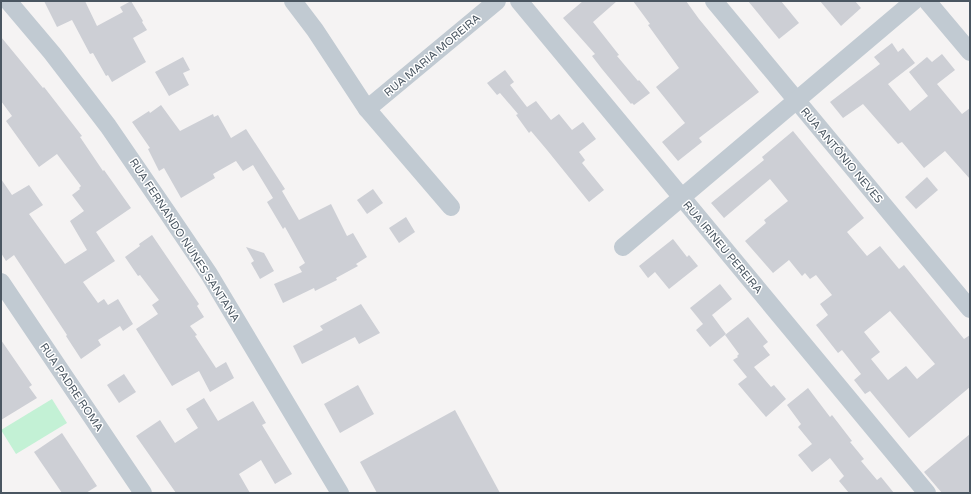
<svg xmlns="http://www.w3.org/2000/svg" width="971" height="494" viewBox="0 0 971 494" font-family="'Varela Round',sans-serif">
	<style>
		.green { fill: #c3f1d5 }
		.building { fill: #cdcfd5; fill-rule: evenodd }
		.lines { fill: none; stroke-linecap: round; stroke-linejoin: round }
		.minor { stroke: #c1cad2; stroke-width: 18 }
		.labels { text-anchor: middle; stroke-width: 3; stroke-linejoin: round; paint-order: stroke }
		.street-label { font-size: 11px; fill: #4a5661; stroke: #fff }
	</style>
	<rect width="100%" height="100%" fill="#f5f3f3"/>
	<polygon class="green" points="52,399 67,423 16,454 1,430"/>
	<g class="building">
		<polygon points="44,1 85,1 97,26 123,12 120,7 131,1 143,21 142,22 147,30 133,38 146,62 112,82 108,75 106,76 93,53 90,54 72,20 57,27"/>
		<polygon points="583,1 617,1 593,22 619,55 617,56 638,81 639,80 650,93 634,105 632,103 631,104 602,69 592,56 595,54 563,18"/>
		<polygon points="633,1 686,1 699,19 759,92 699,138 702,142 678,161 662,142 685,123 656,87 679,68 648,25 650,24"/>
		<polygon points="748,1 781,1 799,23 779,39"/>
		<polygon points="820,1 855,1 861,8 841,26"/>
		<polygon points="1,37 43,88 44,87 82,136 80,137 103,171 104,170 131,208 96,232 115,261 83,282 98,303 104,299 108,305 118,299 133,324 123,331 120,326 98,340 101,345 81,359 66,336 67,335 14,255 6,261 1,253 1,179 12,195 29,185 43,205 29,214 65,264 87,250 70,221 84,211 72,195 80,189 79,188 81,186 57,154 39,167 6,121 12,116 1,101"/>
		<polygon points="892,43 898,52 903,48 915,63 888,84 910,111 928,96 909,72 927,57 932,62 942,54 955,70 937,84 962,114 970,108 970,179 945,151 924,168 902,142 898,144 863,104 843,118 830,102 880,64 874,57"/>
		<polygon points="183,57 190,70 183,73 189,85 169,96 155,72"/>
		<polygon points="505,70 514,82 510,85 527,107 536,101 551,120 559,114 572,130 583,122 596,139 579,152 585,160 582,163 604,190 589,202 547,150 531,131 529,133 516,115 518,114 500,93 497,95 487,83"/>
		<polygon points="161,105 180,131 213,114 214,117 218,115 231,138 246,129 285,189 282,191 299,220 331,204 347,236 353,233 367,257 356,264 358,266 336,278 337,280 315,291 314,288 283,303 274,284 302,272 299,267 305,263 285,227 283,229 267,202 273,198 253,165 243,171 236,161 213,174 215,178 181,198 164,168 159,171 148,149 150,148 132,122 149,111 150,113"/>
		<path d="M793,131L864,218L847,232L867,256L880,246L899,269L904,265L964,339L970,335V387L909,438L870,391L865,394L854,380L861,374L842,350L838,353L816,325L828,315L820,304L832,295L816,275L810,279L805,273L802,276L789,260L773,273L745,241L766,223L764,220L788,201L770,179L724,218L711,203L764,160L762,157ZM890,311L935,364L917,379L906,366L888,380L871,359L880,352L864,332Z"/>
		<polygon points="927,177 938,190 916,209 905,197"/>
		<polygon points="373,189 383,203 367,214 357,200"/>
		<polygon points="406,217 415,232 399,243 389,228"/>
		<polygon points="152,235 199,304 197,306 204,317 190,326 197,335 195,336 216,368 226,362 234,378 210,392 199,371 172,386 136,329 158,314 152,305 159,300 140,275 138,276 125,257 140,246 139,244"/>
		<polygon points="673,239 687,257 689,255 698,266 669,289 655,272 648,278 639,266"/>
		<polygon points="246,247 264,253 274,271 260,279 251,263 254,261"/>
		<polygon points="720,284 732,299 712,315 726,334 710,347 696,330 703,324 690,308"/>
		<polygon points="361,304 380,333 359,344 355,337 302,364 293,346 323,330 320,326"/>
		<polygon points="748,317 768,342 763,346 770,355 754,367 771,387 774,385 786,399 766,417 738,384 747,377 733,360 738,357 737,356 739,354 725,335"/>
		<polygon points="1,340 32,385 29,387 37,398 1,420"/>
		<polygon points="124,374 136,392 119,403 107,385"/>
		<polygon points="358,385 374,414 340,433 324,404"/>
		<polygon points="808,388 830,417 832,415 852,441 850,442 864,459 861,461 877,480 881,477 894,493 849,493 839,481 844,476 830,458 812,472 798,455 812,444 798,427 801,424 787,405"/>
		<polygon points="204,398 218,421 253,401 266,423 262,425 292,474 275,484 261,460 239,474 250,493 176,493 136,436 160,420 175,443 198,428 186,409"/>
		<polygon points="455,410 500,493 377,493 360,462"/>
		<polygon points="62,433 97,486 86,493 62,493 34,452"/>
		<polygon points="970,434 970,493 942,493 924,472"/>
	</g>
	<g class="lines">
		<g class="minor">
			<polyline points="8,1 52,53 108,126 167,212 209,274 340,493"/>
			<polyline points="293,1 315,30 367,109 451,207"/>
			<polyline points="519,1 927,493"/>
			<polyline points="714,1 970,309"/>
			<polyline points="927,1 970,52"/>
			<polyline points="367,109 497,1"/>
			<polyline points="623,247 914,1"/>
			<polyline points="1,282 143,493"/>
		</g>
	</g>
	<g class="labels">
		<g class="street-label">
			<text transform="translate(432 55) rotate(-40)" y="4">RUA MARIA MOREIRA</text>
			<text transform="translate(842 155) rotate(50)" y="4">RUA ANTÔNIO NEVES</text>
			<text transform="translate(185 240) rotate(57)" y="4">RUA FERNANDO NUNES SANTANA</text>
			<text transform="translate(723 247) rotate(50)" y="4">RUA IRINEU PEREIRA</text>
			<text transform="translate(72 387) rotate(56)" y="4">RUA PADRE ROMA</text>
		</g>
	</g>
	<rect width="971" height="494" fill="none" stroke="#4a5661" stroke-width="4"/>
</svg>
